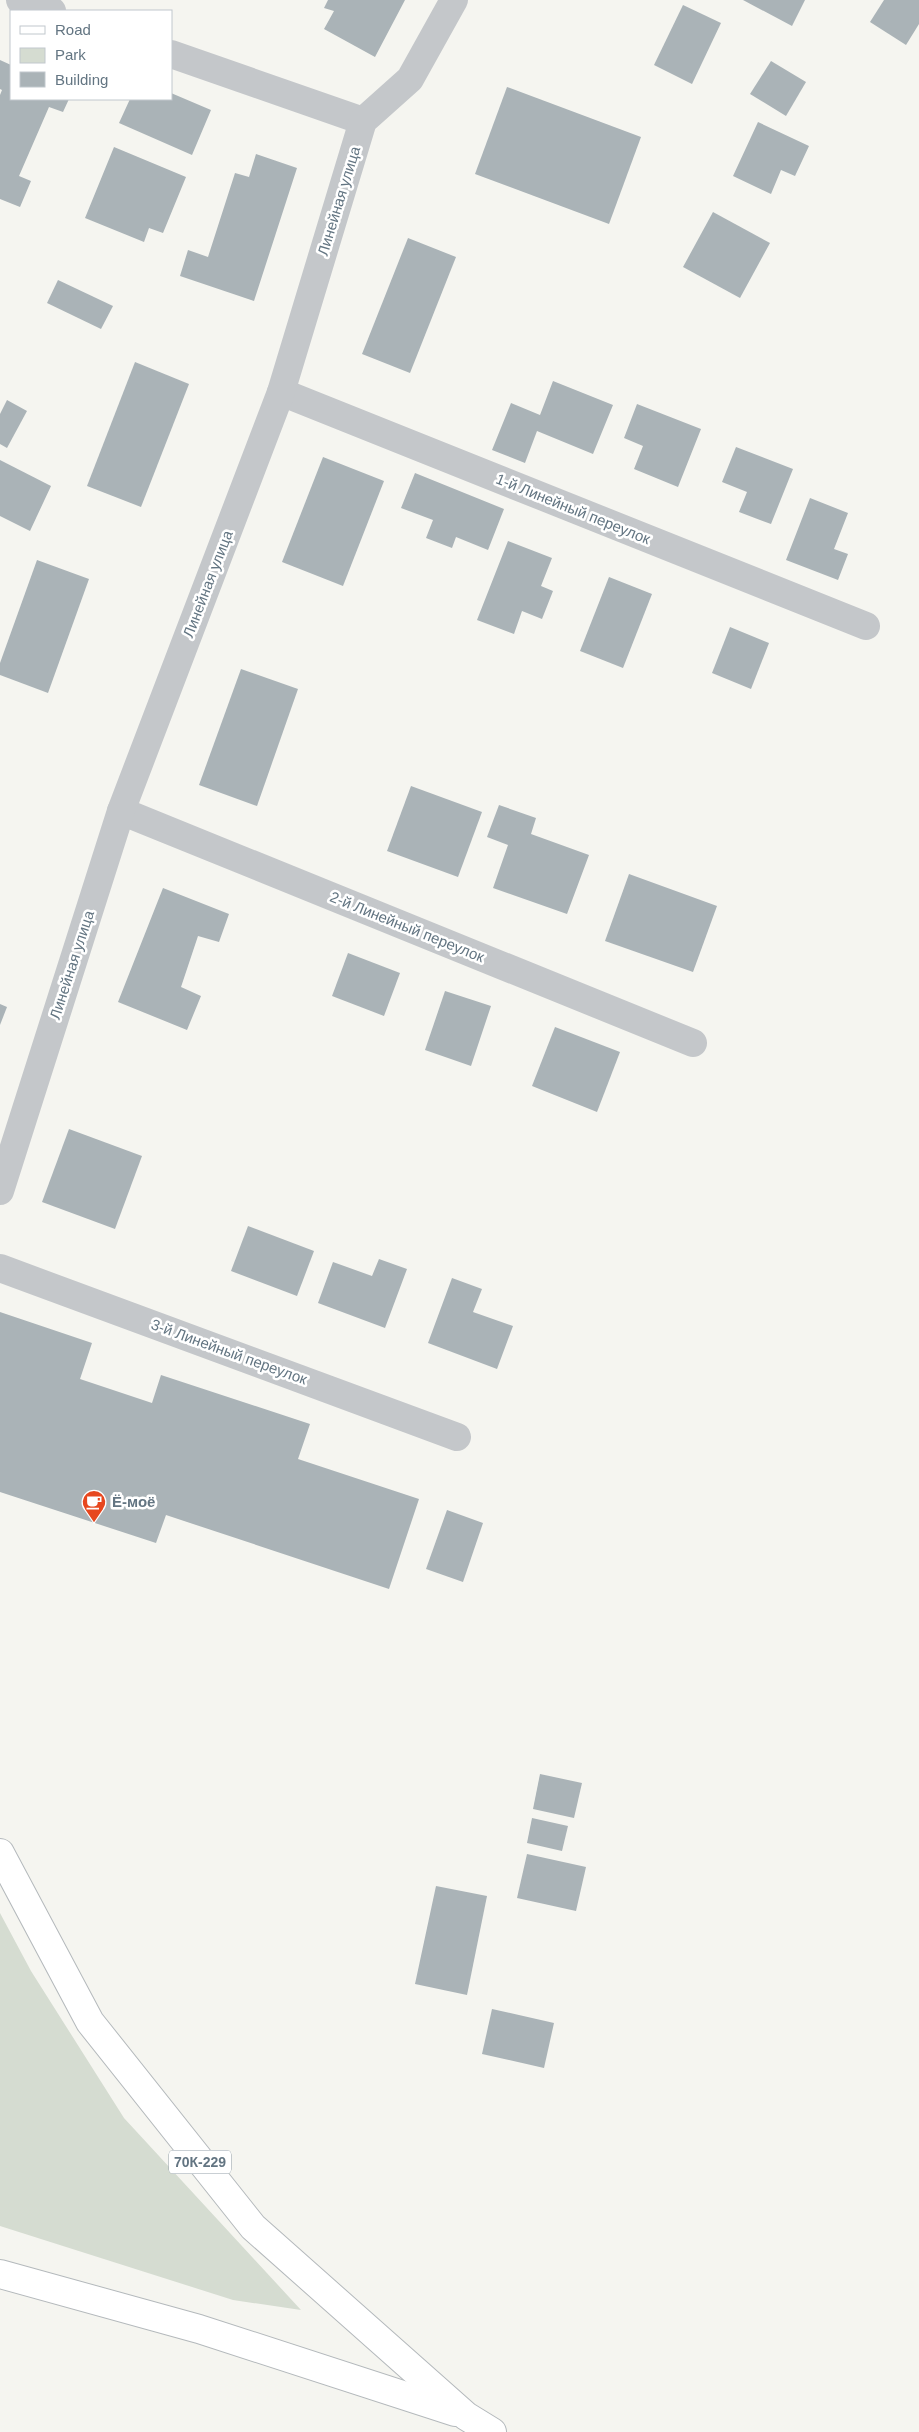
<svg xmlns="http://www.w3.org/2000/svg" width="919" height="2432" viewBox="0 0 919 2432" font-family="Helvetica,sans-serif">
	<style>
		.green { fill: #d5dcd1 }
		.building { fill: #aab3b7 }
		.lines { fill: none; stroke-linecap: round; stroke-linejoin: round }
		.primary-casing { stroke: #b4b9bc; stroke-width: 30 }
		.street { stroke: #c4c7ca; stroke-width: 28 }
		.primary { stroke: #fff; stroke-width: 28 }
		.labels { text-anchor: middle; stroke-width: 5; stroke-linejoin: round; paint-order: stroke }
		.shield { fill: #fff; stroke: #929ea8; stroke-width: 1 }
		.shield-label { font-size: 14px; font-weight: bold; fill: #637582 }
		.street-label { font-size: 15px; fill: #637582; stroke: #fff }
		.poi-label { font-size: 15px; font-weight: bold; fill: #637582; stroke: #fff; text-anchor: start }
	</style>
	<rect width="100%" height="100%" fill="#f5f5f0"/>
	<polygon class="green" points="0,1913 31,1971 124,2118 301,2310 233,2300 0,2226"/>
	<g class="building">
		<polygon points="328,0 405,0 375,57 324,29 334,11 324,8"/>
		<polygon points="743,0 805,0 792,26"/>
		<polygon points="884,0 919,0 919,24 906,45 870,22"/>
		<polygon points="683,5 721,23 692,84 654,65"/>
		<polygon points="0,60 11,65 11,99 69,99 63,112 49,107 19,176 31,181 20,207 0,199 0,95 2,90 0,89"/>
		<polygon points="771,61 806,82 786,116 750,94"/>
		<polygon points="507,87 641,137 609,224 475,174"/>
		<polygon points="171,93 211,110 192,155 119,123 130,99 171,99"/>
		<polygon points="758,122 809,146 795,176 781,170 771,194 733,176"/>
		<polygon points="114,147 186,177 163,233 149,228 144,242 85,218"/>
		<polygon points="256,154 297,168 254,301 180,276 188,250 208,257 235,173 249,177"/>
		<polygon points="713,212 770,243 740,298 683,267"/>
		<polygon points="408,238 456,257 410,373 362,354"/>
		<polygon points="58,280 113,306 101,329 47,303"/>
		<polygon points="135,362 189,384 141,507 87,486"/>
		<polygon points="553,381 613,405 593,454 537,431 525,463 492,450 511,403 540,415"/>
		<polygon points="7,400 27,411 7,448 0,444 0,414"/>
		<polygon points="637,404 701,429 678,487 634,469 643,446 624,438"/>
		<polygon points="736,447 793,469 771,524 739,512 747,492 722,482"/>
		<polygon points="323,457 384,481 343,586 282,562"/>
		<polygon points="0,460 51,486 30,531 0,516"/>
		<polygon points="415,473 504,509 488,550 456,537 452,548 426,538 433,520 401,508"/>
		<polygon points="810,498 848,513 834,549 848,554 838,580 786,560"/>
		<polygon points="508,541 552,558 541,586 553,591 542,619 522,611 514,634 477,620"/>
		<polygon points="37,560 89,579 48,693 0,675 0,663"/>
		<polygon points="609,577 652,594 623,668 580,651"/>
		<polygon points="730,627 769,643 751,689 712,673"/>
		<polygon points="241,669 298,689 257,806 199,785"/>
		<polygon points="411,786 482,812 458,877 387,851"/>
		<polygon points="499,805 536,818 531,834 589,855 567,914 493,888 508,845 487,837"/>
		<polygon points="629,874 717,906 693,972 605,941"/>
		<polygon points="163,888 229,914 219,942 198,936 181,987 201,996 187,1030 118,1002"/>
		<polygon points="348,953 400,973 384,1016 332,996"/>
		<polygon points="445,991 491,1006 471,1066 425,1050"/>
		<polygon points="0,1004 7,1007 0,1025"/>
		<polygon points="555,1027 620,1052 597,1112 532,1086"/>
		<polygon points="69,1129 142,1156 115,1229 42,1202"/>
		<polygon points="248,1226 314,1251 297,1296 231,1271"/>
		<polygon points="379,1259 407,1269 385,1328 318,1303 333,1262 372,1276"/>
		<polygon points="452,1278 482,1289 473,1312 513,1326 497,1369 428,1343"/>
		<polygon points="0,1312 92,1343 80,1379 152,1403 161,1375 310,1424 298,1459 419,1499 389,1589 166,1515 156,1543 0,1492"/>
		<polygon points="447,1510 483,1523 463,1582 426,1569"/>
		<polygon points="540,1774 582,1783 574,1818 533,1809"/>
		<polygon points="532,1818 568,1826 562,1851 527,1843"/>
		<polygon points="527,1854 586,1867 576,1911 517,1898"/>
		<polygon points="436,1886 487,1896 467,1995 415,1984"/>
		<polygon points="492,2009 554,2023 544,2068 482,2054"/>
	</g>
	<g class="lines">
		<g class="primary-casing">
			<g id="primary">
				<polyline points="0,1853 90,2022 253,2227 466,2416 492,2432"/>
				<polyline points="0,2274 199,2329 455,2412"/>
			</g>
		</g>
		<g class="street">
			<polyline points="20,0 52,11"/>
			<polyline points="171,54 363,121"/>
			<polyline points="281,392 866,626"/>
			<polyline points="121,811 693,1043"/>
			<polyline points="0,1191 121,811 281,392 363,121 410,79 454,0"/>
			<polyline points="0,1268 457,1437"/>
		</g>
		<use href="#primary" class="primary"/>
	</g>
	<defs>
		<g id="cafe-pin" transform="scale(1.25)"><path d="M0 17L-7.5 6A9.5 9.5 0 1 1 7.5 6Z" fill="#e7471e" stroke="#fff"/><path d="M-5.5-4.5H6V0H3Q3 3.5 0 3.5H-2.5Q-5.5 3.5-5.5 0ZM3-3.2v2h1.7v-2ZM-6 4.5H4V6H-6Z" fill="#fff"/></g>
	</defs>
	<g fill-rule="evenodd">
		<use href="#cafe-pin" x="94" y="1502"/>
	</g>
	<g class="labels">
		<rect class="shield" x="169" y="2150.5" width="62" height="23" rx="4"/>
		<g class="shield-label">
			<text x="200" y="2167">70К-229</text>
		</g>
		<g class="street-label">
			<text transform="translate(339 201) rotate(-73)" y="5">Линейная улица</text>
			<text transform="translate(573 509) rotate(22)" y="5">1-й Линейный переулок</text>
			<text transform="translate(208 584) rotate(-69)" y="5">Линейная улица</text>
			<text transform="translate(407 927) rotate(22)" y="5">2-й Линейный переулок</text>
			<text transform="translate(72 965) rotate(-72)" y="5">Линейная улица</text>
			<text transform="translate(229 1352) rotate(20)" y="5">3-й Линейный переулок</text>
		</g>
		<g class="poi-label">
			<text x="112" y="1507">Ё-моё</text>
		</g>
	</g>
	<rect x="10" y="10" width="162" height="90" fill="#ffffff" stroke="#c1c8cd"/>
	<rect x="20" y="26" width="25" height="8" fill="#ffffff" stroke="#c1c8cd"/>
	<text x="55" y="35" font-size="15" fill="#637582">Road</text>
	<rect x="20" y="48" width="25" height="15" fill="#d5dcd1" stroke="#c1c8cd"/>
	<text x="55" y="60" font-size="15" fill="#637582">Park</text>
	<rect x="20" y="72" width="25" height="15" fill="#aab3b7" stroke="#c1c8cd"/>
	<text x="55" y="85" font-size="15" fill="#637582">Building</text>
</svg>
